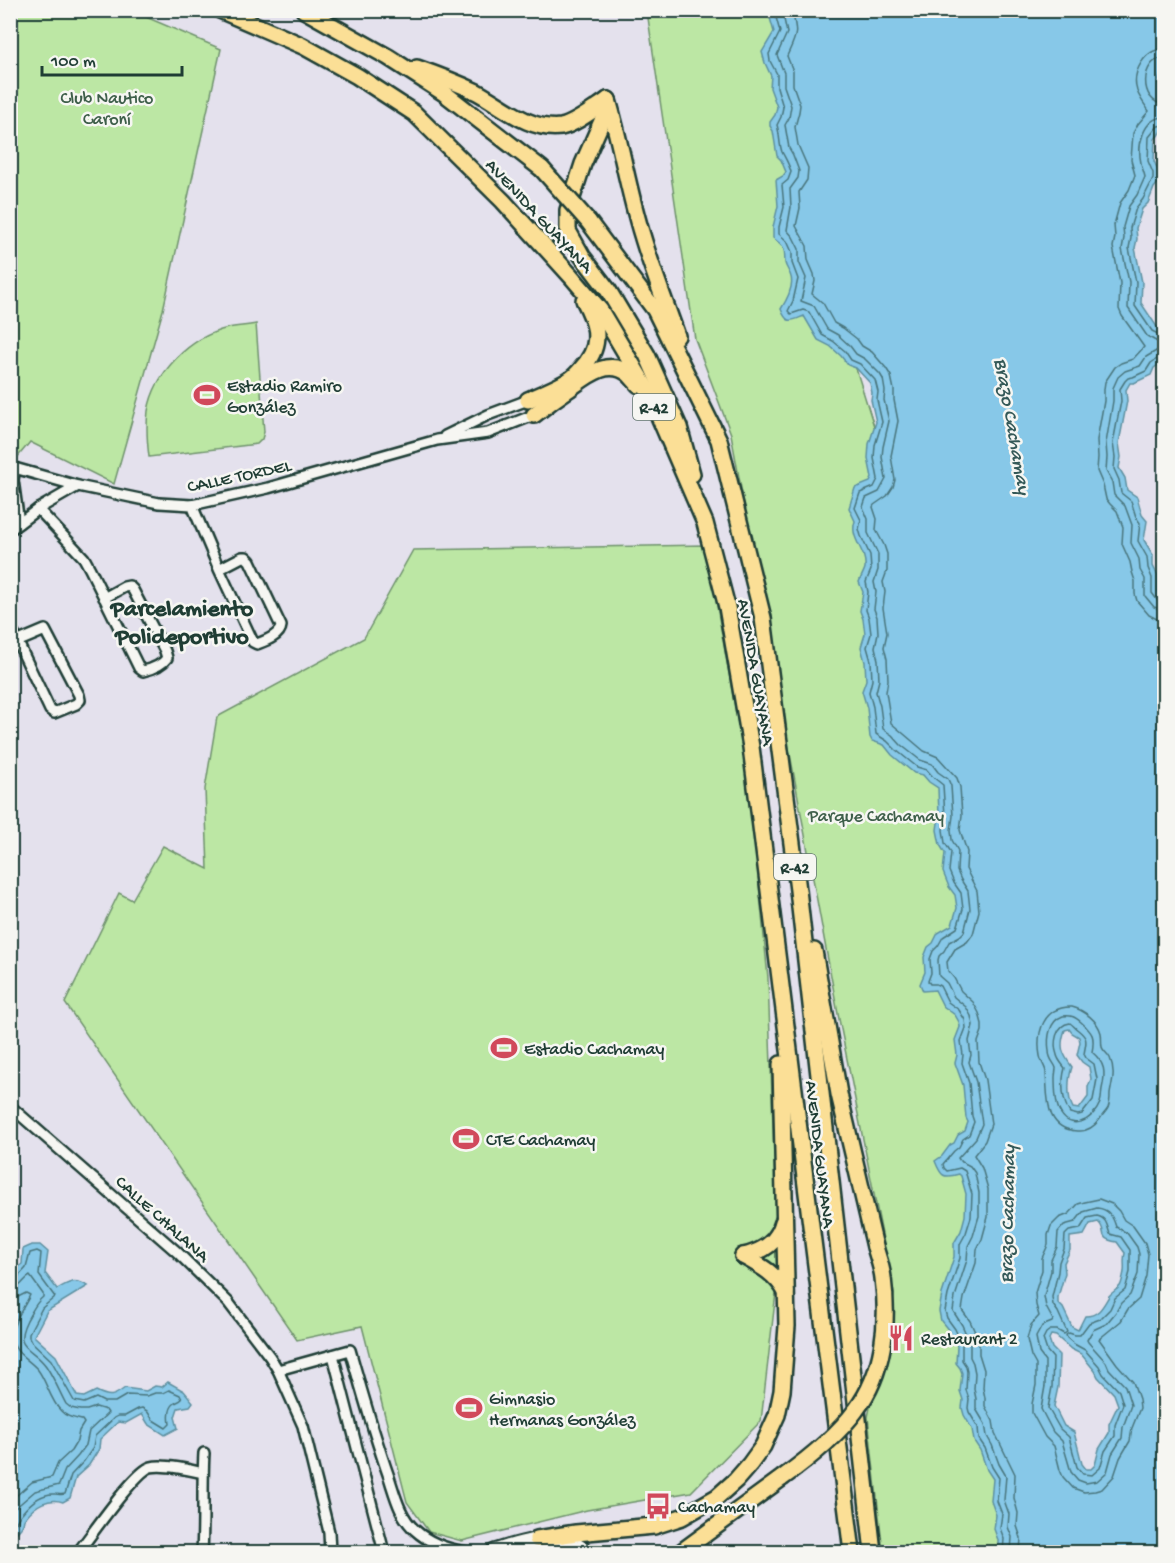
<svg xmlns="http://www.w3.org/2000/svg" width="1175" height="1563" viewBox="0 0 1175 1563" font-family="'Gochi Hand',sans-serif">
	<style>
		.green { fill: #bce7a4; stroke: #6e926c; stroke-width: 1.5 }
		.water { fill: #87c8e8; stroke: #5d90a0; stroke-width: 1.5; fill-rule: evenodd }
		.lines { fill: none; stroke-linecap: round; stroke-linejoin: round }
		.shore { stroke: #49757c; stroke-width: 1.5 }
		.street-casing { stroke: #1f3d34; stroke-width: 14 }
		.secondary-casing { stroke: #1f3d34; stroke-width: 18 }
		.primary-casing { stroke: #1f3d34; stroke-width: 20 }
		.street { stroke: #f6f6f2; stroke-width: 9 }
		.secondary { stroke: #f6f6f2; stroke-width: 14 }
		.primary { stroke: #fbdf96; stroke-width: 15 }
		.primary-bridge-casing { stroke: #1f3d34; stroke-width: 20; stroke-linecap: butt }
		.primary-bridge { stroke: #fbdf96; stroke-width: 15 }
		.labels { text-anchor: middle; stroke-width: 5; stroke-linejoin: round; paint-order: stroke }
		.shield { fill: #f6f6f2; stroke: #60746d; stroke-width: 1.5 }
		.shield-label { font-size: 16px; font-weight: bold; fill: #1f3d34 }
		.park-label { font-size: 18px; fill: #3e5f4a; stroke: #f6f6f2 }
		.street-label { font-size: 18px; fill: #1f3d34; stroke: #f6f6f2 }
		.poi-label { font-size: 18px; fill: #1f3d34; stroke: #f6f6f2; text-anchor: start }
		.water-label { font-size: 20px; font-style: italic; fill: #345958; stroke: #f6f6f2 }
		.district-label { font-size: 24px; font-weight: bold; fill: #1f3d34; stroke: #f6f6f2 }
	</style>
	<rect width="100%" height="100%" fill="#e4e1ed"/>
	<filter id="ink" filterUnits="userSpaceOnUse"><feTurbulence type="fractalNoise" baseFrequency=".0167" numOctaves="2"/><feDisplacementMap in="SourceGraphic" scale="12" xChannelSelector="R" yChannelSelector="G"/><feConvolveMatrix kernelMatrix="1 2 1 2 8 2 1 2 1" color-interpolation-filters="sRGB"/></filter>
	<g filter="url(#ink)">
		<g class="green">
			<polygon points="11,11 132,11 221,49 163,310 114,484 30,442 11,465"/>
			<polygon points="647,11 799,11 806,209 888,471 946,786 1050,1552 883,1552 868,1417 894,1294 838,1014 731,434 695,339"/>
			<path d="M256,324L264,432L262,439L257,444L149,457C147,441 146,427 148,411C155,372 190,337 228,328C237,326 246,326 256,324Z"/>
			<polygon points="706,545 750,791 768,978 778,1275 761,1421 691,1492 587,1510 462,1541 429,1532 407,1502 362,1326 297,1340 65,1003 119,893 132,900 163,846 208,869 205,789 217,717 364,638 413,550"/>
		</g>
		<g class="water">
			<path d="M768,11H1164V62L1158,83C1160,87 1164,92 1164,97C1167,111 1165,129 1155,139L1154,161L1159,172V182L1154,188L1148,203L1142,209L1136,228L1137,239L1135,248L1142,282L1141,303L1157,327L1163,330L1164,361L1154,368L1151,375L1134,383H1130L1126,390L1127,401L1119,443L1121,457L1119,468L1125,478L1127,490L1137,497L1142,515L1147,521L1144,540L1153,555V566L1158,576V591L1164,600V1552H998V1540L994,1529L996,1515L991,1501L993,1479L987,1470L980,1450L974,1441L972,1429L964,1415L962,1408L963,1400L960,1391L962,1373L960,1368L956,1363L957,1346L950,1332L941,1321L939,1311L942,1294L954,1257V1243L961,1231L965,1216L966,1194L961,1176L959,1174C943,1179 941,1176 935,1161L942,1156L950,1145L954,1143L958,1135L965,1131L968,1122L966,1118L963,1085L955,1063L957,1055L955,1040L960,1027L959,1022L955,1015L943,1006L935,990L923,991L920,984L925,972L924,957L928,947L933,943L938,933L952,925L957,908L955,895L949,887L943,872L945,853L940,845L937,830L939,816L938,788L929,782L923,775L914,773L892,755L884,745L872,741L870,737L867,708L862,691L866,680L865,662L861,647L865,634L863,619L860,611L863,592L859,582C861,577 864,572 865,568C867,550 849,539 855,521L849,508L855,488L870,482L872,478L868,458L869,444L876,422L871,400L872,393L870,383L856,368L848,365L841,356L830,346L818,340L804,316C791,321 787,325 781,309C786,301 794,287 791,277C790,272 786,268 785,263C784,249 787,248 773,238V227L778,206L776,180L783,176L786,172L781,160L777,156L773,131L770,126V122L775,115L777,107L770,88L771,76L765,63L762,52L774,32ZM1069,1029L1072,1033L1079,1037L1080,1042L1077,1055L1082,1062L1089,1067L1091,1079L1088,1087V1097L1079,1109L1073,1108C1067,1097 1068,1079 1072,1067C1062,1053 1059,1047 1065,1030ZM1098,1222C1109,1232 1095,1238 1117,1242L1125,1253C1123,1260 1125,1266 1124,1272C1123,1276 1122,1283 1120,1286C1117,1290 1112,1292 1109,1296C1103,1306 1099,1316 1085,1316L1078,1330L1072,1327L1063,1308L1058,1303V1297L1065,1273L1064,1263L1070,1250V1237L1084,1235L1090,1224ZM1051,1335L1056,1336L1071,1349L1081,1354L1095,1371L1098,1377L1114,1394L1118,1405L1109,1424V1433L1099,1449L1095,1465L1091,1469H1086L1082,1464L1074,1432L1064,1426L1054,1406L1058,1387L1059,1355L1052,1348L1049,1339Z"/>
			<path d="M32,1245H40L48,1252L45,1273L57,1289C70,1282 73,1278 88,1286L47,1311L34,1336L56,1356L77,1396L84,1397L96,1391C110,1398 113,1397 125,1388L146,1391L155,1386L162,1387L168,1382L184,1391L193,1402L190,1406L178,1408L175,1417L178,1428L165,1435L148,1424L142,1414L126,1423L118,1422L100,1439L99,1449L89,1465L76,1477L70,1498L63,1502C49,1497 35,1505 26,1517C21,1523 26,1519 22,1526C20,1531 14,1533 11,1540V1279L16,1269L22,1264L23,1249Z"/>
		</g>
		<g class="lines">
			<g class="shore">
				<path d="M774,10L780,32L769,54L770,61L777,74V87L783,107L781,117L777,125C780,134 779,144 782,152C785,158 789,164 791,172L788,180L782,185L784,207L779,227V234L787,241L792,252V263L798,279L793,301L788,311L791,314L803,310L809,312L822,335L833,341L845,351L851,360L860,364L875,380L878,392L877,400L882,422L875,445L874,458L878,479L874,487L860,493L855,508L861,520L859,529L861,536L870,555L871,570L866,582L868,592L866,610L869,618L871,634L867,647L871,661L872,680L869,692L873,707L876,734L887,741L896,750L917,767L927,770L933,777L943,785L945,816L943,830L945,843L951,852L949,871L954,883L961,893L963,909L957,928L943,937L938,946L933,951L930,959L931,973L928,981L930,984H936L940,986L948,1002L959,1010L965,1020L966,1028L961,1041L963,1055L962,1063L969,1083L972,1116L974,1122L969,1135L963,1139L959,1147L954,1151L943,1164L944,1168L947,1171L960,1168L965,1171L972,1194L971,1217L966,1233L960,1244V1258L948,1295L945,1311L947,1318L955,1329L962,1344V1360L966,1366L967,1372L966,1390L969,1399L968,1408L969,1412L978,1427L979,1439L985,1448L992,1467L999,1478L997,1501L1002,1514L1000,1528L1004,1539L1003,1552"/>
				<polyline points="782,10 787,33 777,55 784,73 784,86 791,106 789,118 785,125 789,148 793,155 799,171 798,178 790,189 791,207 787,230 793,237 799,249 799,262 806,278 801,301 814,306 827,329 838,335 850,346 856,354 865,359 880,374 883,379 885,391 884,400 889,421 883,447 882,457 886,479 879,492 866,498 863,507 868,519 868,533 878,554 878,570 874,582 876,592 874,609 877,617 878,633 875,647 878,660 879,680 876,692 880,706 883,729 892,735 901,745 920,760 932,764 938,772 948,779 951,786 953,816 951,830 952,840 958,851 957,871 961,880 968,891 970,909 964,932 960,936 949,942 944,951 939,956 938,960 939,976 947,983 954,997 966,1007 971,1016 973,1025 969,1041 971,1055 969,1062 976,1082 982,1124 976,1138 958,1158 960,1161 970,1166 975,1173 979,1193 979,1216 973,1236 968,1246 967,1260 955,1297 953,1311 962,1325 970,1343 970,1357 973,1363 975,1373 974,1389 976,1399 976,1409 985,1424 987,1436 992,1445 999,1464 1006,1476 1004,1500 1009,1514 1008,1527 1012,1537 1011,1552"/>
				<path d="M792,10C798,35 797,34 787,56L793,71V85L800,105L799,112L795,127L798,145L808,168L807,180L799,192L800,208L796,226L807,246L808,260L814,274L815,281L812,294L823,303L834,323L843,328L857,339L862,346L872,352L886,368L891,376L894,390V400L898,421L891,456L895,480L893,487L887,496L874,505L873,507L877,519L876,530L884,545L887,554V571L883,582L885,592L883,608L887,633L884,647L887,659L888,680L886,692L891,723L924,751L938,757L957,778L960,787L962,815L960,830L967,852L966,869L977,891L979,911L973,934L967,942L955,949L947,962L948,971L954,978L961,991L973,1002L979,1013L982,1024V1031L978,1042L979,1062L985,1080L991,1124L985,1141L974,1155L982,1168L988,1189V1217L982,1239L977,1249L976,1263L964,1298L962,1310L970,1321L979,1341V1354L984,1370L983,1388L985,1398V1406L993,1421L995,1433L1015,1474L1014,1498L1018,1513L1017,1526L1021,1538L1020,1552"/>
				<path d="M1164,49C1145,49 1131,72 1137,91C1140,99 1145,105 1149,111L1138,124L1133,133L1131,160L1135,175L1129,190L1120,203L1114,225L1115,237L1113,247L1120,283L1119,309L1122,316L1144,347L1133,359L1121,363L1115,367L1105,382L1104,389V401L1097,440L1098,457L1097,471L1103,485L1106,499L1110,504L1117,511L1123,527L1122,544L1130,562L1132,572L1135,581V594L1137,601L1149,615L1157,619H1164"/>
				<path d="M1164,58C1140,59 1139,103 1164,104"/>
				<path d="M1164,117C1143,118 1137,145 1141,163C1142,168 1144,172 1145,177L1137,195L1129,206L1123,227L1124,238L1122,249L1129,282L1128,308L1147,336L1161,344L1163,347L1146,357L1140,366L1125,371L1118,377L1113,388V401L1106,443L1107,457L1106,471L1112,482L1114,495L1125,506L1132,525L1131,543L1139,559L1140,570L1145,579V596L1154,607L1164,610"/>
				<polyline points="1164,125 1158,126 1149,137 1148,161 1153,173 1153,179 1143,199 1136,208 1130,228 1131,238 1129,248 1136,282 1135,306 1152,331 1160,335 1164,336"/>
				<polyline points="1164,356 1160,357 1151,363 1146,371 1133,377 1128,378 1125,381 1120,389 1121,401 1113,443 1115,457 1114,469 1119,480 1121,493 1131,501 1136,517 1140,523 1138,541 1147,557 1148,568 1152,578 1152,593 1158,601 1164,603"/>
				<path d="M1072,1007C1084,1010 1098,1021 1101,1033C1102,1038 1101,1043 1102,1047C1103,1051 1108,1054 1110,1058C1116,1072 1112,1081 1110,1094C1110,1099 1110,1103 1108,1108C1106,1112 1102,1115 1100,1119C1094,1127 1087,1132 1077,1131C1044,1129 1048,1097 1046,1073C1046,1067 1041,1063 1040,1056C1036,1033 1043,1006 1072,1007Z"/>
				<path d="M1063,1016C1072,1015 1075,1017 1081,1022C1093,1033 1095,1036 1092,1052C1105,1063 1106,1072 1102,1089C1101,1093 1102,1098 1100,1103C1093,1121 1069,1133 1059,1110C1055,1101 1055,1087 1055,1077C1055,1077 1056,1069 1056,1068C1054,1062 1049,1060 1049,1051C1047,1038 1049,1021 1063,1016Z"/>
				<path d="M1070,1023C1073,1025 1075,1028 1078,1030C1089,1039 1086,1041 1084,1054L1086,1058L1094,1064L1097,1079L1093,1100L1082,1114L1078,1115L1070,1113C1062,1101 1061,1082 1065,1068C1062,1064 1058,1060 1057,1055C1053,1044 1055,1025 1070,1023Z"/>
				<polygon points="1099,1199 1112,1204 1119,1211 1124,1220 1133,1226 1145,1243 1148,1254 1146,1276 1139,1299 1128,1309 1121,1321 1099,1339 1117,1364 1133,1382 1139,1399 1140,1408 1132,1428 1130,1441 1120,1458 1114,1476 1102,1489 1095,1491 1084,1492 1073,1488 1063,1477 1060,1470 1054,1446 1045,1437 1032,1413 1032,1404 1036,1385 1036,1365 1031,1356 1027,1339 1031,1325 1039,1316 1036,1305 1035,1293 1042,1270 1042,1258 1048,1245 1048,1235 1051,1226 1059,1218 1069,1214 1078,1204 1085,1202"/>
				<path d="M1097,1208C1109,1209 1113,1217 1116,1227L1127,1233L1137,1247L1139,1254L1138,1274L1130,1295L1121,1303L1116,1312L1106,1324L1093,1330L1087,1340L1088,1342L1106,1362L1109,1369L1125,1386L1131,1405L1123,1427L1122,1438L1112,1454L1107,1472L1097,1481L1086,1483L1078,1480L1071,1472L1062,1441L1053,1432L1041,1409L1045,1386V1361L1039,1353L1036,1337L1042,1326L1052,1322L1053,1320L1046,1307L1044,1296L1051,1271V1260L1057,1247L1058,1232L1064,1225L1075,1222L1083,1212Z"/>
				<path d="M1097,1216C1107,1218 1107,1226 1110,1234L1121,1237L1130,1250V1272L1125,1290L1115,1298L1110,1309L1100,1319L1089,1323L1080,1335H1075L1069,1333L1066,1335L1067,1338L1074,1344L1085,1350L1099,1366L1103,1374L1119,1391L1123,1404L1115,1425V1436L1105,1451L1100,1468L1092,1475L1083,1474L1077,1467L1069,1437L1060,1429L1048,1408L1052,1387L1053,1358L1047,1351L1043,1339L1046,1333L1050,1330H1057L1064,1334L1067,1332L1058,1312L1053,1305L1052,1297L1058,1272L1059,1262L1064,1249L1065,1235L1069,1231L1080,1229L1087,1218Z"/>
				<path d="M10,1281L16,1279L26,1268L30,1253L37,1251L41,1253L39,1275L55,1297L42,1308L29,1333V1337L31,1341L51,1360L74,1401L84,1403L96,1398L104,1402H115L127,1395L147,1396L155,1393H163L169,1390L180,1395L182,1399C180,1401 177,1402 175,1403C168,1408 169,1418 170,1424L166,1428L153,1420L147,1411L142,1408L138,1409L125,1416H118L114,1418L95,1436L93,1448L84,1461L71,1475L65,1494C61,1495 58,1494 55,1494C42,1493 30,1503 22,1513C17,1518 17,1524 10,1528"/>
				<path d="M10,1288C23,1288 22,1280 30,1276L43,1294V1297C35,1303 32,1312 27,1320C12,1350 32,1346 46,1366C54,1378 59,1391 66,1404L71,1408L80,1410H87L96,1407L106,1410L108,1413L89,1431L86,1445L78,1456L65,1470L59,1485L35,1491L14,1509L10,1518"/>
				<path d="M10,1297H18L26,1293L30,1295C24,1308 11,1324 12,1338C14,1354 29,1359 38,1370C47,1382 50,1400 61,1411C66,1417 74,1418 82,1420L84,1423L79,1431L77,1441L71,1451L58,1463L52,1477L32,1482L10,1501"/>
			</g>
			<g class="street-casing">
				<g id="street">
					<polyline points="445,436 488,415 528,400"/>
					<polyline points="11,467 78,486 159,503 192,505 268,488 437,440 488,433 534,415"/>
					<polyline points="15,468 13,480 19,523"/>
					<path d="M192,505L219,569L253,642L257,644C265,641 280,636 281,626L250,561L246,557H242L219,569"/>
					<path d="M38,509L84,558L90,569L139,668L143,671C152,669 162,665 167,658L165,651L133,590L129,586L124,587L104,598"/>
					<polyline points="10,530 38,509 78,486"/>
					<polyline points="10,626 50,710 54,713 76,704 80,700 79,695 45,630 19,641"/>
					<polyline points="10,1106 177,1252 228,1302 270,1357 278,1370 303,1426 329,1532 330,1552"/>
					<polyline points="333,1355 384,1552"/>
					<path d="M278,1370L350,1350C362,1392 374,1435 389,1477C395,1495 400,1517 415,1530C429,1543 447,1549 465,1552"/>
					<path d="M78,1552C91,1536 135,1471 151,1467C163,1464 191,1470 203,1473"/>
					<path d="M202,1552C204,1519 202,1486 204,1453"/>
				</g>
			</g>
			<g class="secondary-casing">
				<path id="secondary" d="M493,1552C524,1542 557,1529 587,1552"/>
			</g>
			<g class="primary-casing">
				<g id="primary">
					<polyline points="220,10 303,46 357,76 414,113 503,201 571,276 600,310 648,391 705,523 727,607 751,747 852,1552"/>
					<polyline points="304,10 388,57 444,93 542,169"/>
					<path d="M417,68C437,75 458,83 477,92C503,106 529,131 561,127C574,125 597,107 608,100"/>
					<polyline points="608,100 602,121 583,164 568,210 568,231 582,256 608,290 647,355 679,427 692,474"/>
					<path d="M608,100C621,144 628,190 642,235C652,269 665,302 677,336"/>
					<polyline points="588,221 655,310 719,440 763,618 798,890 873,1552"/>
					<path d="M528,400C542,393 558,388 571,379C577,375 582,368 587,362C603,340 595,321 584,300"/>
					<path d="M534,415C545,406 557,397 569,389C586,377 608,357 629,374C632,377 636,382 639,385"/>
					<polyline points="814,951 839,1094 875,1247"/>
					<path d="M743,1256C762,1252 778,1243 783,1222"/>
					<path d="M743,1256C761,1266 776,1274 786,1292"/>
					<polyline points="537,1539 576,1533 654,1526 682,1517 717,1497 736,1480 750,1464 763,1446 777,1415 782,1391 787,1326 781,1064"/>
					<polyline points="681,1552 782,1478"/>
				</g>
			</g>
			<use href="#street" class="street"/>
			<use href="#secondary" class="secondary"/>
			<use href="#primary" class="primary"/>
			<g class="primary-bridge-casing">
				<g id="primary-bridge">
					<polyline points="542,169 588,221"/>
					<path d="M782,1478C807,1460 838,1435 856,1410C884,1373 889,1323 883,1278C882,1268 878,1257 875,1247"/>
				</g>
			</g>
			<use href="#primary-bridge" class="primary-bridge"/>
		</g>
	</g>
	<defs>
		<g id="stadium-bare" transform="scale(2.07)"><path d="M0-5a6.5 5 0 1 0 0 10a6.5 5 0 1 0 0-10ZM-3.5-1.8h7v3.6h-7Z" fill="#d1495b" stroke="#f6f6f2" stroke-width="2.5" paint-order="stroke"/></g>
		<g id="restaurant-bare" transform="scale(2.07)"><path d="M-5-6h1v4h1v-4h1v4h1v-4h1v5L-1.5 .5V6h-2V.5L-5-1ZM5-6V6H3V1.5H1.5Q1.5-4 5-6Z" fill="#d1495b" stroke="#f6f6f2" stroke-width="2.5" paint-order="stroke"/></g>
		<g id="bus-bare" transform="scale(2.07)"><path d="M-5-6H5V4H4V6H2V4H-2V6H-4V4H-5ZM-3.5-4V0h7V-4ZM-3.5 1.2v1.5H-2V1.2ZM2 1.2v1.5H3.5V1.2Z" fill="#d1495b" stroke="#f6f6f2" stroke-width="2.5" paint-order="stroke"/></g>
	</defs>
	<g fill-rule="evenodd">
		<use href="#stadium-bare" x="207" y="395"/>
		<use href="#stadium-bare" x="504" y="1048"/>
		<use href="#stadium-bare" x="466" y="1139"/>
		<use href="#restaurant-bare" x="901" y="1338"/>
		<use href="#stadium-bare" x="469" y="1408"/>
		<use href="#bus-bare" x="658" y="1506"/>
	</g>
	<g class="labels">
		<g class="shield">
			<rect x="633" y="394" width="42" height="26" rx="4.5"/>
			<rect x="774" y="854" width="42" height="26" rx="4.5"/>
		</g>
		<g class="shield-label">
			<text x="654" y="413">R-42</text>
			<text x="795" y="873">R-42</text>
		</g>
		<g class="park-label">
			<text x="107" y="103">Club Nautico<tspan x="107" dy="21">Caroní</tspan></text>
			<text x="876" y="821">Parque Cachamay</text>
		</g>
		<g class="street-label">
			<text transform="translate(540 215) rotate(47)" y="6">AVENIDA GUAYANA</text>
			<text transform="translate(239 475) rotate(-12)" y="6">CALLE TORDEL</text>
			<text transform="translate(757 672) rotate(80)" y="6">AVENIDA GUAYANA</text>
			<text transform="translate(821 1154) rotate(83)" y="6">AVENIDA GUAYANA</text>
			<text transform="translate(163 1218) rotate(42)" y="6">CALLE CHALANA</text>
		</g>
		<g class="poi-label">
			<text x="227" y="391">Estadio Ramiro<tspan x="227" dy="21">González</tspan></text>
			<text x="524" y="1054">Estadio Cachamay</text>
			<text x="486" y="1145">CTE Cachamay</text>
			<text x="921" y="1344">Restaurant 2</text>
			<text x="489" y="1404">Gimnasio<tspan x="489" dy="21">Hermanas González</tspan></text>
			<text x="678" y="1512">Cachamay</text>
		</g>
		<g class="water-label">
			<text transform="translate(1014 426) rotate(80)" y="7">Brazo Cachamay</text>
			<text transform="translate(1006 1214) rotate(-89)" y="7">Brazo Cachamay</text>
		</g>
		<g class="district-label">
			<text x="182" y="615">Parcelamiento<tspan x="182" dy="28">Polideportivo</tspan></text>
		</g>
	</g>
	<rect width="1175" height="1563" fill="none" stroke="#f6f6f2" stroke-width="36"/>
	<rect x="18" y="18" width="1139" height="1527" fill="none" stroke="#1f3d34" stroke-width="2" filter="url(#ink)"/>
	<path d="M42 66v9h140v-9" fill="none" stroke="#1f3d34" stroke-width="3"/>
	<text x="51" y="66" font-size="18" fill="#1f3d34" stroke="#f6f6f2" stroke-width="4.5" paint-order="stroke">100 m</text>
</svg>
